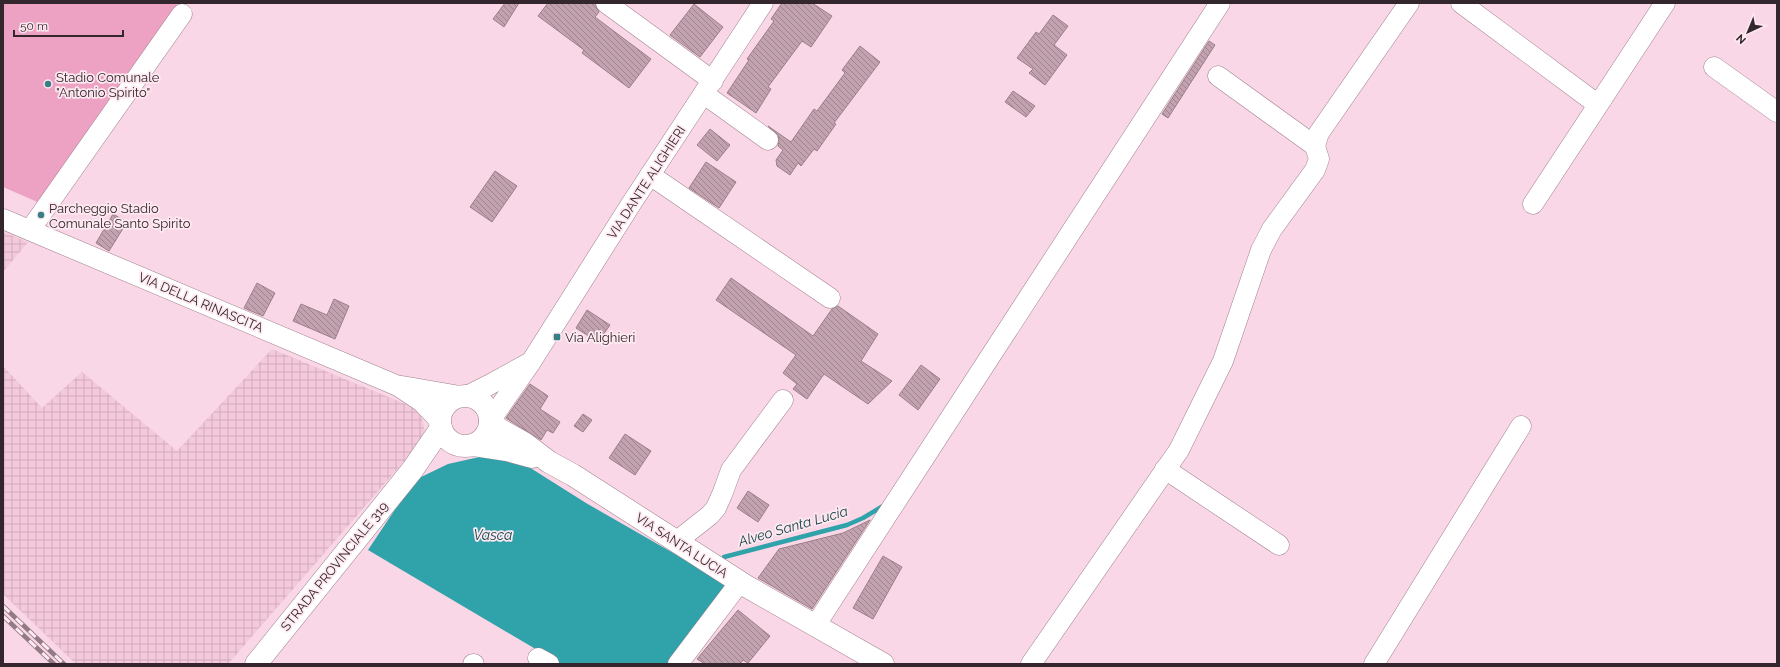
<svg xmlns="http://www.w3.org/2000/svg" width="1780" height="667" viewBox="0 0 1780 667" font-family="Raleway,sans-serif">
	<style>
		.industrial { fill: url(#industrial-grid) }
		.grass { fill: #eda1c3 }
		.water { fill: #30a3aa }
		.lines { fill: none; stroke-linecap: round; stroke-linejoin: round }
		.stream { stroke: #30a3aa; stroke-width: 4.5 }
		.building { fill: url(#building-back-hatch); stroke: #9d7e8b }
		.minor-casing { stroke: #a1818e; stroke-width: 21 }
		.major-casing { stroke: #a1818e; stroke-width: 23 }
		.minor { stroke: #fff; stroke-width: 20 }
		.major { stroke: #fff; stroke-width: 22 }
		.rail-casing { stroke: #937b85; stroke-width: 4.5 }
		.rail { stroke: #fee9f1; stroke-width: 3; stroke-dasharray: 9; stroke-linecap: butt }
		.poi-dot { fill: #367f84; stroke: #fee9f1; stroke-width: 1.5 }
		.labels { text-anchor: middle; stroke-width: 3.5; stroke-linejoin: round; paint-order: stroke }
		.poi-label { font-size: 13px; fill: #33262c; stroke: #fee9f1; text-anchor: start }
		.street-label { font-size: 13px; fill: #33262c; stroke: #fee9f1 }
		.water-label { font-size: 14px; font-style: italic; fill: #15464a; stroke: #fee9f1 }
	</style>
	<defs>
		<pattern id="industrial-grid" width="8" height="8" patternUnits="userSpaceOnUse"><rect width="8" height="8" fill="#f3c9db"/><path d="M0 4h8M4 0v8" fill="none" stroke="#d1acbc"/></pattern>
		<pattern id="building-back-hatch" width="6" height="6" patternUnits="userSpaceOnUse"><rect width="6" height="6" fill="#c2a2af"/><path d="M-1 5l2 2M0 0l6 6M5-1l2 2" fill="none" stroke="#9e848f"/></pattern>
	</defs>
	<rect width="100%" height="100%" fill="#fad7e6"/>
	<g class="industrial">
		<polygon points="3,232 28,242 3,272"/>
		<polygon points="272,349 420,410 426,436 228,664 76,664 3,594 3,366 42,408 82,372 177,451"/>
	</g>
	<polygon class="grass" points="3,3 175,3 178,5 42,204 3,187"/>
	<polygon class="water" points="488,455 521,462 586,503 729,585 670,664 561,664 368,550 394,511 419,478 448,464"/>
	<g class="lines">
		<polyline class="stream" points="724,557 847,525 863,518 883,506"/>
	</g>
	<g class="building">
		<polygon points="505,3 519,3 504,27 493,19"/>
		<polygon points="548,3 595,3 599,12 595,17 651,59 629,88 582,53 584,50 538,16"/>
		<polygon points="782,3 812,3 832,16 811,47 802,41 768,87 771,89 756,113 727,93 749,60 747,59 774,21 771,19"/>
		<polygon points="694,4 723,27 700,57 670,35"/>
		<polygon points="1053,15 1068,26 1054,45 1067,55 1045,85 1029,73 1033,69 1017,58 1036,32 1039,34"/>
		<polygon points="1209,41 1215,45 1168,118 1162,114"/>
		<polygon points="860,46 880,62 834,123 836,124 817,151 814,149 801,166 798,163 790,175 777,166 776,160 783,150 778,146 779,141 778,135 768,126 791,142 814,109 817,111 845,73 842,70"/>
		<polygon points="1013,91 1035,106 1026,117 1005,102"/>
		<polygon points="710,129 730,145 717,161 697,145"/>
		<polygon points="706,162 736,182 719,208 689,188"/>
		<polygon points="495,171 517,186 492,222 470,207"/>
		<polygon points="113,214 127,222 109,251 96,243"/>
		<polygon points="731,278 813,336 832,309 838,306 878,334 861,361 892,381 868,404 824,374 807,399 793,389 797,384 783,373 796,355 716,300"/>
		<polygon points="257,283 275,293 263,316 244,308"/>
		<polygon points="334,299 349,306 335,339 293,321 301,304 327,315"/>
		<polygon points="587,310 610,325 598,342 576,328"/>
		<polygon points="921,365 940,379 918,410 899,395"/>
		<polygon points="530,384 548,396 540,409 560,422 553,433 547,430 541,440 506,418"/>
		<polygon points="583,414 592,420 583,432 574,426"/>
		<polygon points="625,434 651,451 635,475 609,458"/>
		<polygon points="748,491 769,505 758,522 737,508"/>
		<polygon points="870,520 812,609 758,578 779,549 843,533"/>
		<polygon points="883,556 902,567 873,619 853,608"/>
		<polygon points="738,610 770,636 748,663 743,660 740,664 705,664 697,659"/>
	</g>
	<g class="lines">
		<g class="minor-casing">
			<g id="minor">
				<polyline points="606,3 713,81"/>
				<polyline points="1461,3 1593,101 1602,99 1665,3"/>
				<polyline points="1714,67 1777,112"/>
				<polyline points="1218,76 1315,146"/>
				<polyline points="704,94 768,140"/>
				<polyline points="650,175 830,298"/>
				<polyline points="1533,204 1602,99"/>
				<polyline points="3,219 398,386 422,402 440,421"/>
				<polyline points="30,230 182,14"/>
				<polyline points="402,386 460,396"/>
				<polyline points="467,396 489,385 527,364"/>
				<polyline points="490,421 531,362 631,204 763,3"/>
				<polyline points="1165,469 1279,545"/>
				<polyline points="677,541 710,515 716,508 723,492 731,470 783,400"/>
				<polyline points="815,626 1220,3"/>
				<polyline points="538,658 549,664"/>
				<polyline points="473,664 474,664"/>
				<polyline points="678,664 740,582"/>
				<polyline points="1031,664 1179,450 1223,361 1261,250 1272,229 1315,170 1319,159 1315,146 1319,133 1409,3"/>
				<polyline points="1374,664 1521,426"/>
			</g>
		</g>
		<g class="major-casing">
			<g id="major">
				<circle cx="465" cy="421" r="25"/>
				<polyline points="490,421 499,429 524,443 549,462 573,475 746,586 883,664"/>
				<polyline points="474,445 507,450 532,457"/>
				<polyline points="256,664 413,469 441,428"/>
			</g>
		</g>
		<use href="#minor" class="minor"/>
		<use href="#major" class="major"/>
		<g class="rail-casing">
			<g id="rail">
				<polyline points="3,606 64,664"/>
				<polyline points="3,616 54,664"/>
			</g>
		</g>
		<use href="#rail" class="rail"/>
	</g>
	<g class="poi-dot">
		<circle cx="48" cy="84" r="4"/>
		<circle cx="41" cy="215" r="4"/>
		<rect x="553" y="333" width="8" height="8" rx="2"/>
	</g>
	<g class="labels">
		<g class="poi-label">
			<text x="56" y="82">Stadio Comunale<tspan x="56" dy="15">"Antonio Spirito"</tspan></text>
			<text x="49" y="213">Parcheggio Stadio<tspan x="49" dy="15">Comunale Santo Spirito</tspan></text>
			<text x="565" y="342">Via Alighieri</text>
		</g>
		<g class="street-label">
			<text transform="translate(646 182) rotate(-57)" y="5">VIA DANTE ALIGHIERI</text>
			<text transform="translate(201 302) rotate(23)" y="5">VIA DELLA RINASCITA</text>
			<text transform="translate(682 545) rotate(33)" y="5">VIA SANTA LUCIA</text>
			<text transform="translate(334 566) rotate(-51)" y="5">STRADA PROVINCIALE 319</text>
		</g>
		<g class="water-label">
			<text transform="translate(793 526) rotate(-16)" y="5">Alveo Santa Lucia</text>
			<text x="493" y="540">Vasca</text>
		</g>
	</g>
	<rect width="1780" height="667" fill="none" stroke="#33262c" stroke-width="8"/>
	<g transform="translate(1748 32) rotate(224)" stroke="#fee9f1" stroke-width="3" paint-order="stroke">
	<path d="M0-3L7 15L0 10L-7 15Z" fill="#33262c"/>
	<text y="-6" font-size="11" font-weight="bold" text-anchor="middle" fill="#33262c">N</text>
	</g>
	<path d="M14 30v6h109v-6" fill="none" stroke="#33262c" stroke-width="2"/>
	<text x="20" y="30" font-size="12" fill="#33262c" stroke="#fee9f1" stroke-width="3" paint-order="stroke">50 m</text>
</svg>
